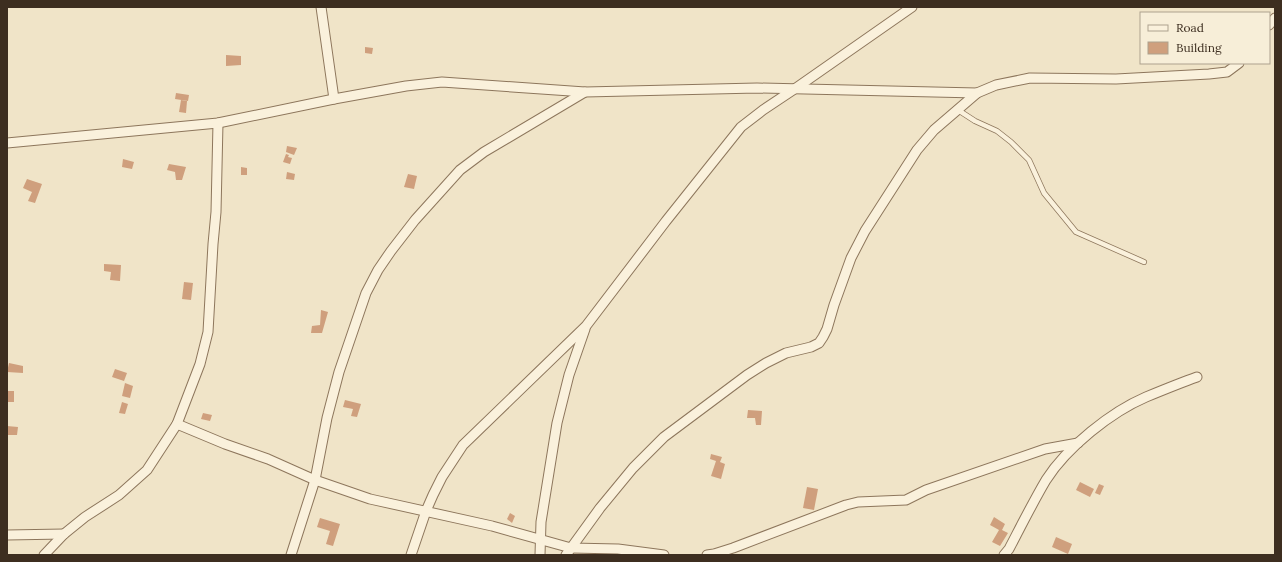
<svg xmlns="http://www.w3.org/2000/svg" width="1282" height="562" viewBox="0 0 1282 562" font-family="Lora,serif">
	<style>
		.building { fill: #cf9f7d }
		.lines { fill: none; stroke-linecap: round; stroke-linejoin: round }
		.lane-casing { stroke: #8d765c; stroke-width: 6 }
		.street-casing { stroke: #8d765c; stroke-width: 11 }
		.lane { stroke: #faf1dc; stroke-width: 4.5 }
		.street { stroke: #faf1dc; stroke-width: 9 }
	</style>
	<rect width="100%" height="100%" fill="#f0e4c8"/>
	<g class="building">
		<polygon points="365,47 373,48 372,54 365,53"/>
		<polygon points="226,55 241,56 241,65 226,66"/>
		<polygon points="176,93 189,95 188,101 175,99"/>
		<polygon points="181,100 187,101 186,113 179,112"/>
		<polygon points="287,146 297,148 294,155 286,152"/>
		<polygon points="286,154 289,155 288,157 292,158 290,164 283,162"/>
		<polygon points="123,159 134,162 132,169 122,167"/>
		<polygon points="169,164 186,167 182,180 176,180 175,172 167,170"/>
		<polygon points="241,167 247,168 247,175 241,175"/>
		<polygon points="287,172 295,174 294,180 286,179"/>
		<polygon points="408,174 417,176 414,189 404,187"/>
		<polygon points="27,179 42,184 35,203 28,201 32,192 23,188"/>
		<polygon points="104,264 121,265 120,281 110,280 111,272 104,271"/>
		<polygon points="184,282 193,283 191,300 182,299"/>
		<polygon points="321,310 328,312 322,333 311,333 312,326 320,325"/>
		<polygon points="9,363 23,366 23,373 7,372"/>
		<polygon points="115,369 127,373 124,381 112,377"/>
		<polygon points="125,383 133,386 130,398 122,396"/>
		<rect x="8" y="391" width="6" height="11"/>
		<polygon points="345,400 361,404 357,417 351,416 353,409 343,407"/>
		<polygon points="122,402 128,404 125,414 119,413"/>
		<polygon points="748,410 762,411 761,425 756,425 755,418 747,418"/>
		<polygon points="203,413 212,415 210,421 201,419"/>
		<polygon points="7,426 18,427 17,435 7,435"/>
		<polygon points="711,454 722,457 720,462 725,464 721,479 711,476 716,461 710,459"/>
		<polygon points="1080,482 1094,489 1090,497 1076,490"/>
		<polygon points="1099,484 1104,486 1100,495 1095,493"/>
		<polygon points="807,487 818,489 814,510 803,508"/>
		<polygon points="510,513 515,516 512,523 507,519"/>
		<polygon points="994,517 1005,524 1002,530 1008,533 1000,546 992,542 999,530 990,525"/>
		<polygon points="320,518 340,524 333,546 326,544 330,531 317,527"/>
		<polygon points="1056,537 1072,544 1068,554 1052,547"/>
	</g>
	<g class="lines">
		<g class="lane-casing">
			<polyline id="lane" points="958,110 975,121 997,131 1011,142 1029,160 1044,193 1076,232 1144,262"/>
		</g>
		<g class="street-casing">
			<g id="street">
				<polyline points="321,7 334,99"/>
				<polyline points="1269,25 1275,18"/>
				<polyline points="7,143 218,123 334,99 406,86 442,82 585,92 757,88 977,93"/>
				<polyline points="177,424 225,444 268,459 315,480 370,499 492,526 571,548 618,549 664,555"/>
				<polyline points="7,535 64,534"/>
				<polyline points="44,555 64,534 85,517 119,495 147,470 177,424 200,364 208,332 213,244 216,212 218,123"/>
				<polyline points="291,555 315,480 327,418 339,372 366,293 378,270 391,251 415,220 460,170 484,152 585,92"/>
				<polyline points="411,555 426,511 433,495 442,477 463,445 586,326 666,221 741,127 763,110 796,88 912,7"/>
				<polyline points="540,555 541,522 557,423 569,375 585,329"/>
				<polyline points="566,555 600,508 633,468 664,437 747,375 766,363 786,353 811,347 819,343 823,337 827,329 834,305 851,258 865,231 917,150 934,130 977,93 996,85 1030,78 1116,79 1209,74 1227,72 1239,63"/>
				<polyline points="707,555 714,554 733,548 846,505 858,502 906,500 926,490 1045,449 1078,443"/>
				<path d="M1004,555L1009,549C1021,526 1033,502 1046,480C1067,447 1111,412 1146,397C1163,390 1180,383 1197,377"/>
			</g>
		</g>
		<use href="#lane" class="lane"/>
		<use href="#street" class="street"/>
	</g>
	<rect width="1282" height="562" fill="none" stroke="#3d2e20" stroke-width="16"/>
	<rect x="1140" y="12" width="130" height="52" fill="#f7eed8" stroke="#ada18e"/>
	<rect x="1148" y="25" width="20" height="6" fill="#faf1dc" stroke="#ada18e"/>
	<text x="1176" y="32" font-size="12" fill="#3d2e20">Road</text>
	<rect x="1148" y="42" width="20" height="12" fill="#cf9f7d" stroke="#ada18e"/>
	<text x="1176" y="52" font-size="12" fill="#3d2e20">Building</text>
</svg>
